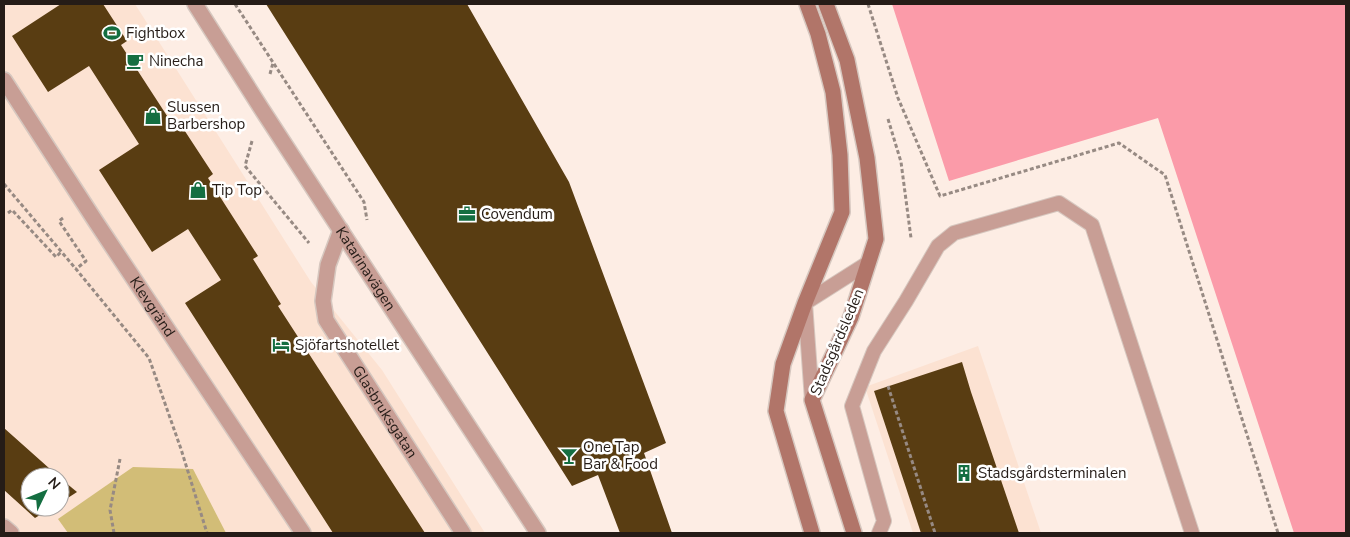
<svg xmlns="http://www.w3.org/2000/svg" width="1350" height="537" viewBox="0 0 1350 537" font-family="'Nunito Sans',sans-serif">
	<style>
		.built { fill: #fce2d2; fill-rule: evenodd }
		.green { fill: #d2bd77 }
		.water { fill: #fb9ba9 }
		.building { fill: #593d12 }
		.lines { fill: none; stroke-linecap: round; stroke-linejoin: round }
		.lane-casing { stroke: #d6c7bf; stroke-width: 16 }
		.street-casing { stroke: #d6c7bf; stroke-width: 18 }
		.secondary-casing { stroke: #d6c7bf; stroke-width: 18 }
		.path { stroke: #978a83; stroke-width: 3; stroke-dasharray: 4 2.5; stroke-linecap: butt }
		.lane { stroke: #c89e95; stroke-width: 14 }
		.street { stroke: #c89e95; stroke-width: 15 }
		.secondary { stroke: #b17569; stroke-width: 15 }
		.labels { text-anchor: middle; stroke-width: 5; stroke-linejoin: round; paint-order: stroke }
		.poi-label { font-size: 15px; fill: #251c17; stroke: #fff; text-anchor: start }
		.street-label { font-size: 15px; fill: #251c17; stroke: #fff }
	</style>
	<rect width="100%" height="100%" fill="#fdede4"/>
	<g class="built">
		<path d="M4,4H135L311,282L382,370L485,533H4ZM30,477H60V507H30Z"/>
		<polygon points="978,346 1041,533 913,533 865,387"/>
	</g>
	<polygon class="green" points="133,467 193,469 226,533 68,533 58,519"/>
	<polygon class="water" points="892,4 1346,4 1346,533 1294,533 1158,118 949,181"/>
	<g class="building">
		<polygon points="61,4 103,4 127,41 121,45 171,122 177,119 213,174 208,178 258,256 253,259 281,304 278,306 425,533 333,533 185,303 221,280 188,229 152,252 99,170 139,144 89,66 48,92 12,36"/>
		<polygon points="266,4 467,4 569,182 666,443 644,453 672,533 620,533 598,475 572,486"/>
		<polygon points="962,362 971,392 1019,533 921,533 874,391"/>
		<polygon points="4,428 59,477 30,477 30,507 53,507 35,518 4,490"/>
		<polygon points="60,478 77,492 60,503"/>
	</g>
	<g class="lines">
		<g class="lane-casing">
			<g id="lane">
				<polyline points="812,400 805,303 868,263"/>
				<polyline points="879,533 884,521 852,406 874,351 906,301 938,246 954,233 1059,203 1092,225 1192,533"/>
			</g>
		</g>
		<g class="street-casing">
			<g id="street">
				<path id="s1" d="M195,4L261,108L538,533"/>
				<path id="s2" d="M4,80L96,222L303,533"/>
				<path id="s3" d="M341,230L328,265L323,301L326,320L463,533"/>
				<polyline points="4,527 11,533"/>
			</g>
		</g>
		<g class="secondary-casing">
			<g id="secondary">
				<polyline points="807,4 818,34 833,92 840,155 842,212 805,303 783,364 776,411 812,533"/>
				<polyline points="826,4 847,60 867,158 876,239 851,317 812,400 854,533"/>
			</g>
		</g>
		<g class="path">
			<polyline points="235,4 364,202 367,220"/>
			<polyline points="868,4 898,98 940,196 1119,143 1165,175 1278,533"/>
			<polyline points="270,74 273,63"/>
			<polyline points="888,119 901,162 911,238"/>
			<polyline points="252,141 245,166 309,243"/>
			<polyline points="4,184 76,269 149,358 181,449 207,533"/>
			<polyline points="8,213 12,210 56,257 61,252"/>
			<polyline points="63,218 59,221 86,261 76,269"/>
			<polyline points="888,386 935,533"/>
			<polyline points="114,533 110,510 120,459"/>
		</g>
		<use href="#lane" class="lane"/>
		<use href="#street" class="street"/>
		<use href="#secondary" class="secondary"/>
	</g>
	<defs>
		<g id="stadium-bare" transform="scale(1.35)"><path d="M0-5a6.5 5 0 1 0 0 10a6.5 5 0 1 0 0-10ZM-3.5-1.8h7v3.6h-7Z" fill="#146e41" stroke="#fff" stroke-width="2.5" paint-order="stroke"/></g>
		<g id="cafe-bare" transform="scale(1.35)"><path d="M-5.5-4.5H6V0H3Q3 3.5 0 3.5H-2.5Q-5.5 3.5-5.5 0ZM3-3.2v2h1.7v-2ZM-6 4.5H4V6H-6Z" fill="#146e41" stroke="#fff" stroke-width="2.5" paint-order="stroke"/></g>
		<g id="shop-bare" transform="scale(1.35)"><path d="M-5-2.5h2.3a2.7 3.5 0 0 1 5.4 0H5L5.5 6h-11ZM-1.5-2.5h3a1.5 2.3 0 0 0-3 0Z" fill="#146e41" stroke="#fff" stroke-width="2.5" paint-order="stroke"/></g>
		<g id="office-bare" transform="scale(1.35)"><path d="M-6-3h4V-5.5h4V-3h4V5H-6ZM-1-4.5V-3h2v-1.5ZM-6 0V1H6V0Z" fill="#146e41" stroke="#fff" stroke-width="2.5" paint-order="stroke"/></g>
		<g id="hotel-bare" transform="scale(1.35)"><path d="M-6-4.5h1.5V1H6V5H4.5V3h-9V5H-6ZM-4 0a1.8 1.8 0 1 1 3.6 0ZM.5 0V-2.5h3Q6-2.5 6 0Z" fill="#146e41" stroke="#fff" stroke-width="2.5" paint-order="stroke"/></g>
		<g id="bar-bare" transform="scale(1.35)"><path d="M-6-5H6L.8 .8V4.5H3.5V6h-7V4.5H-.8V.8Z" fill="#146e41" stroke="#fff" stroke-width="2.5" paint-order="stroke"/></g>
		<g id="building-bare" transform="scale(1.35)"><path d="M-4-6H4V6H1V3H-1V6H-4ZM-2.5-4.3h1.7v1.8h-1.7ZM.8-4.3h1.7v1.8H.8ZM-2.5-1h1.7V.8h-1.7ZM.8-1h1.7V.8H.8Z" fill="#146e41" stroke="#fff" stroke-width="2.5" paint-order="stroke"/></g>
	</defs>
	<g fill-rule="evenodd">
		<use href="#stadium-bare" x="112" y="33"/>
		<use href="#cafe-bare" x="135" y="61"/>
		<use href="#shop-bare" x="153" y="116"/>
		<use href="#shop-bare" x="198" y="190"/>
		<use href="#office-bare" x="467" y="214"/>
		<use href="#hotel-bare" x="281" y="345"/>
		<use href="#bar-bare" x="569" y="456"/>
		<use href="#building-bare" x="964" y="473"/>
	</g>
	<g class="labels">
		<g class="poi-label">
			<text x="126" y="38">Fightbox</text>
			<text x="149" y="66">Ninecha</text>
			<text x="167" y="112">Slussen<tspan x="167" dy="17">Barbershop</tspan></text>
			<text x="212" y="195">Tip Top</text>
			<text x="481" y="219">Covendum</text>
			<text x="295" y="350">Sjöfartshotellet</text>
			<text x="583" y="452">One Tap<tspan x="583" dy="17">Bar &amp; Food</tspan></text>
			<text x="978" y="478">Stadsgårdsterminalen</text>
		</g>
		<g class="street-label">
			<text dy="5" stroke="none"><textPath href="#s1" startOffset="315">Katarinavägen</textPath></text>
			<text dy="5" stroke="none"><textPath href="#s2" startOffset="271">Klevgränd</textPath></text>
			<text transform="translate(837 342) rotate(-67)" y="5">Stadsgårdsleden</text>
			<text dy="5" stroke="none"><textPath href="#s3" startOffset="202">Glasbruksgatan</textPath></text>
		</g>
	</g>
	<rect width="1350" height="537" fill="none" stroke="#251c17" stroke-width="10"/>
	<g transform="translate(45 492) rotate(47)"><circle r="24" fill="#ffffff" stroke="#a8a4a2"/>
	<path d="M0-4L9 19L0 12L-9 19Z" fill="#146e41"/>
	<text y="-8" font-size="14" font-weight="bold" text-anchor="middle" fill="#251c17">N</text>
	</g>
</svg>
